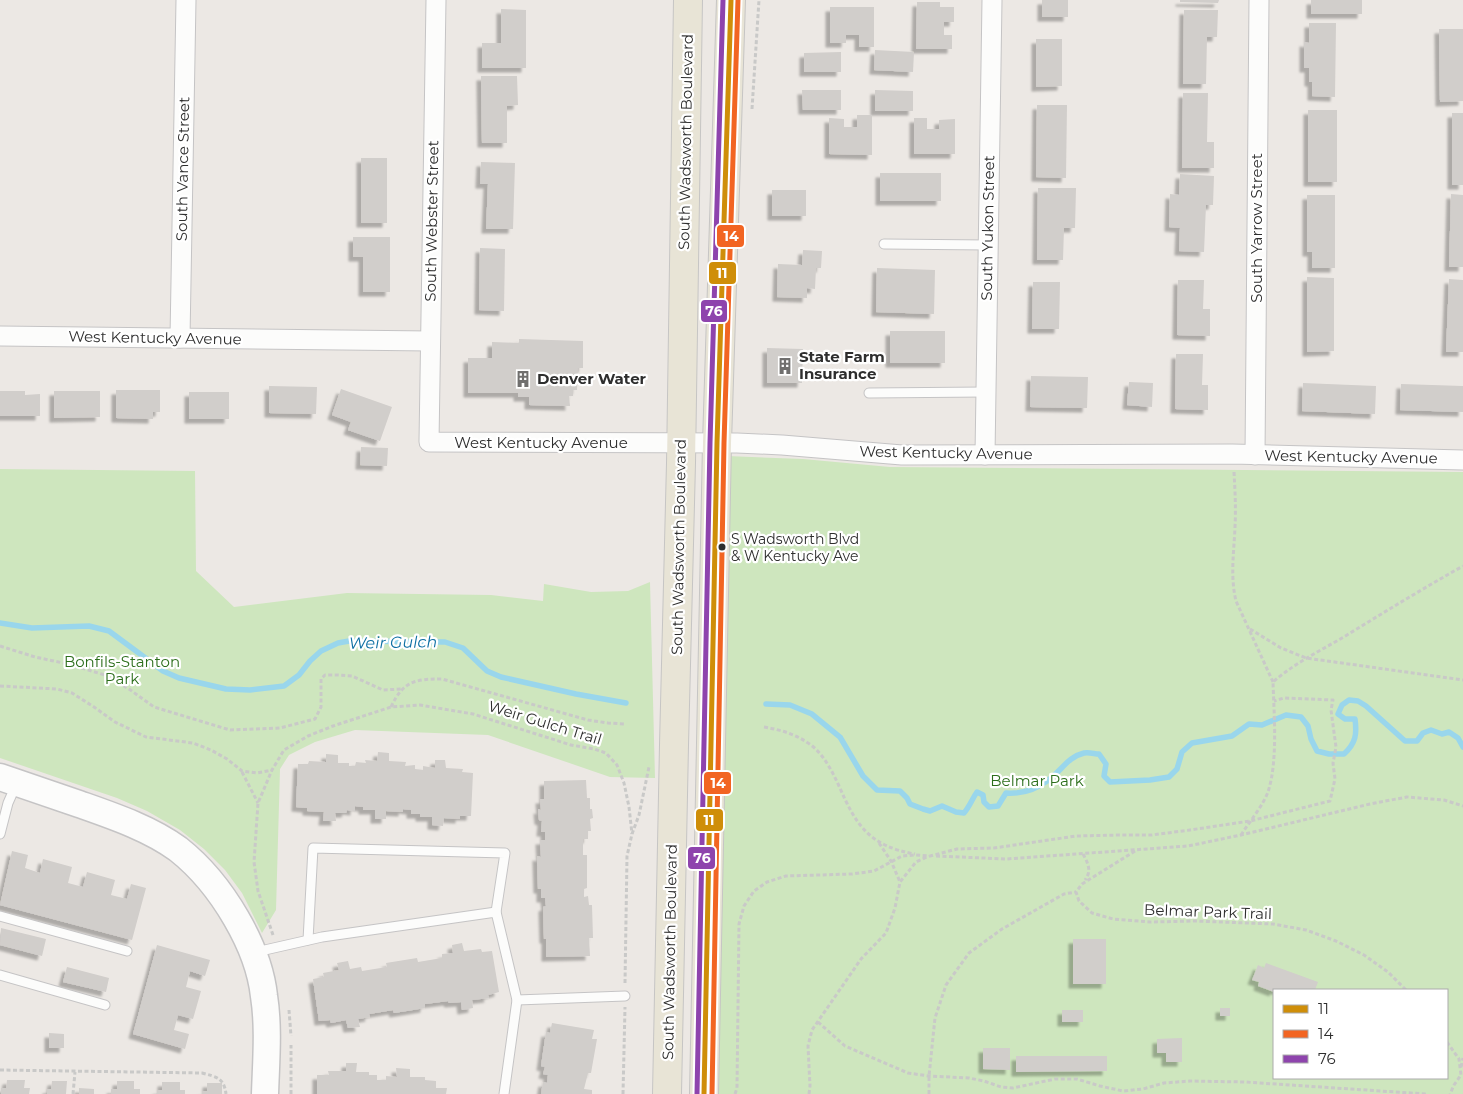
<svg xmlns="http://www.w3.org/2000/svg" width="1463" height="1094" viewBox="0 0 1463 1094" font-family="Montserrat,sans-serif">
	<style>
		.green { fill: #cee6be; fill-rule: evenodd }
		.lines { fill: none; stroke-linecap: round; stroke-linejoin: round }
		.stream { stroke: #99d6ec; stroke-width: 5.5 }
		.building { fill: #d1cecb; filter: url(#shadow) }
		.lane-casing { stroke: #c5c4c5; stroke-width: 11 }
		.street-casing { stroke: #c5c4c5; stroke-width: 21 }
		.secondary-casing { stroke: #c5c4c5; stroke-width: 29 }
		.primary-casing { stroke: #c6c5c4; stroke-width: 30 }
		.path { stroke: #c9c9c8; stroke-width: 3; stroke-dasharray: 4 2.5; stroke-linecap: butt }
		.lane { stroke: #fcfcfb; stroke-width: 9 }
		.street { stroke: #fcfcfb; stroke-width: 19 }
		.secondary { stroke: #fcfcfb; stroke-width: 26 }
		.primary { stroke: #e8e4d6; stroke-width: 28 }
		.bus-1-casing { stroke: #fff; stroke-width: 9 }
		.bus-2-casing { stroke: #fff; stroke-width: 9 }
		.bus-3-casing { stroke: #fff; stroke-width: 9 }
		.bus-1 { stroke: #cf8e09; stroke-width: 5 }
		.bus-2 { stroke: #f26522; stroke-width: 5 }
		.bus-3 { stroke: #8e44ad; stroke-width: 5 }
		.bus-dot { fill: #2e2e2e; stroke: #fff; stroke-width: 2 }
		.labels { text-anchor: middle; stroke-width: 4.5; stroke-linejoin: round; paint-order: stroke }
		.bus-label { font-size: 14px; fill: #2e2e2e; stroke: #fff; text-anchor: start }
		.street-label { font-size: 15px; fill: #2e2e2e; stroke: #fff }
		.poi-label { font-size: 15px; font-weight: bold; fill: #2e2e2e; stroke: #fff; text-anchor: start }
		.park-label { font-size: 15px; fill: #2c6e1b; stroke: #fff }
		.water-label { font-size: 16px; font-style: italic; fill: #0d6fa3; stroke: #fff }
		.line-badge { stroke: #fff; stroke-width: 2 }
		.badge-label { font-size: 14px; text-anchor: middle; font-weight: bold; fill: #fff }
	</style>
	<defs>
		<filter id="shadow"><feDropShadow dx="-4.5" dy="4.5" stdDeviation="1" flood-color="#0004"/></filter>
	</defs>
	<rect width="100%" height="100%" fill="#ece8e4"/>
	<g class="green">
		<path d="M727,456L803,459L890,467L1463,472V1094H715ZM1274,990H1447V1078H1274Z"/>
		<polygon points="0,469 195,471 196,571 234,607 347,593 491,595 543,601 544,584 591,592 628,591 650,582 655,778 610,777 488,735 355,730 315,742 289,755 280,769 276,910 262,933 242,893 225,870 204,849 180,830 147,811 117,798 0,758"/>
	</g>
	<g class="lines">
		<g class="stream">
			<polyline points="0,623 32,628 89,626 109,631 163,671 179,678 226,689 250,690 284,686 299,675 310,661 321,651 338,643 349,641 445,642 463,648 487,671 501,677 576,694 626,703"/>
			<path d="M766,704L790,705L812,714L840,737L863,776L877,790L900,791L907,798L910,804L923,809L930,811L942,806L956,812L964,813C970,806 972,799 977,792L983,795L984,802L989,807L998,806L1006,793C1021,794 1035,790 1047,781C1061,772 1067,757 1084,753C1089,752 1095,754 1099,754L1106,764L1104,776L1110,782L1150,780L1169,777L1177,769L1182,752L1192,743L1232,736L1249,724L1262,725L1286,715L1301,717L1308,726L1311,739L1317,751L1329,754H1344C1356,743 1357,734 1355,719H1345L1338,714L1342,705L1349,700L1358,701L1366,706L1405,741H1417L1423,733L1431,730L1442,734L1449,732L1458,738L1463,747"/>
		</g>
	</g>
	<g class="building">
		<rect x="1042" y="0" width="26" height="17"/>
		<polygon points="1180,0 1219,0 1218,3 1180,2"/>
		<rect x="1311" y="0" width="51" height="14"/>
		<polygon points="917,2 940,2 940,7 954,7 954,22 944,22 944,35 952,35 952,49 916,49"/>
		<polygon points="830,7 874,7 874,47 859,47 859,35 846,35 846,43 830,43"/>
		<polygon points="501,9 526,10 526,68 482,68 482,43 501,43"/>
		<polygon points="1184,10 1218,10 1217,37 1207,37 1206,84 1183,84"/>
		<polygon points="1309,23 1336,23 1335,97 1312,96 1312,82 1309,82 1309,68 1304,68 1304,42 1309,43"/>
		<polygon points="1439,29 1463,29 1463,101 1440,102"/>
		<polygon points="1036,39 1062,39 1062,86 1036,87"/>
		<polygon points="875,50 914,52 913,72 874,70"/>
		<polygon points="841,52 841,72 804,72 804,53"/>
		<polygon points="481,76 517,76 518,105 507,106 507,143 482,143"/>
		<polygon points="802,90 841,90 841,110 803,110"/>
		<polygon points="875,90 913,91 913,111 875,111"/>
		<polygon points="1183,93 1208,93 1207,142 1214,142 1214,168 1182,168"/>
		<polygon points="1037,105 1067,105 1066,178 1036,177"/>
		<rect x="1308" y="110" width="29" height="72"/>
		<rect x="1452" y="113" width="11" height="72"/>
		<polygon points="857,115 872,115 872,155 829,154 829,118 844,119 844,127 857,127"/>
		<polygon points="914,118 927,118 927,129 939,129 939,120 955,119 955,154 914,154"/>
		<rect x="361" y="158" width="26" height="65"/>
		<polygon points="481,162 515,163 513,229 486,229 488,184 480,184"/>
		<rect x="880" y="173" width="61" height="28"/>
		<polygon points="1180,174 1214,176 1213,205 1206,205 1204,252 1179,251 1180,228 1169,227 1170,194 1179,195"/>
		<polygon points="1038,188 1076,188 1075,228 1064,228 1063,260 1037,260"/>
		<rect x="772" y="190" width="34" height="26"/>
		<polygon points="1451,194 1463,195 1463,267 1449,267"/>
		<polygon points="1307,195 1335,195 1335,268 1312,268 1312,252 1307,252"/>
		<polygon points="353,237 390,237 390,292 363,292 363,257 353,257"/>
		<polygon points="480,248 505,249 504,311 479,310"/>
		<polygon points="803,250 822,251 821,268 816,268 815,289 807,288 807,298 777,297 778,264 802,265"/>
		<polygon points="877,268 935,270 934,314 876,312"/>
		<polygon points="1307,277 1334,278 1334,351 1307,352"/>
		<polygon points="1449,279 1463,280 1463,352 1446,352"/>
		<polygon points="1178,280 1204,280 1203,309 1210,309 1210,336 1177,335"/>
		<polygon points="1033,282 1060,282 1059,329 1032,329"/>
		<rect x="890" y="331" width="55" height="32"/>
		<polygon points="519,339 583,341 583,368 578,368 577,390 573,390 573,396 569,396 570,406 529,405 529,397 518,397 518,393 468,393 468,358 492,358 492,342 519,343"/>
		<polygon points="767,348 803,349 802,383 767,383"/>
		<polygon points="1176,354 1203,354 1202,385 1208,385 1208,410 1175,409"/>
		<polygon points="1031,376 1088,377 1087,408 1030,407"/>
		<polygon points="1129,382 1153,383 1152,407 1127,405"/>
		<polygon points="1303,383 1376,386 1375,414 1302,411"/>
		<polygon points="1401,384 1463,386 1463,412 1400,410"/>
		<polygon points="269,386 317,387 316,414 269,413"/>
		<polygon points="341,389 392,407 380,441 348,430 351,422 332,415"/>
		<polygon points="116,390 160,390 160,412 153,412 153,419 116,418"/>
		<polygon points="0,391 25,391 25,395 40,394 40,416 0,416"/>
		<polygon points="54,391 100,391 100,417 54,418"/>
		<rect x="189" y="392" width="40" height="27"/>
		<polygon points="361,447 388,448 387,466 360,465"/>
		<polygon points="378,752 389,753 389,761 406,762 405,766 415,765 415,769 423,770 423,766 435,768 435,760 445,760 446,768 463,769 462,772 473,773 471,816 460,816 460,819 444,818 443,826 432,825 432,817 420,817 420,814 411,814 411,810 403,809 403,812 386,811 386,819 375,819 375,810 363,810 363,807 355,806 355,811 347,810 346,813 335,813 336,821 323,821 324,812 307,811 307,808 296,807 298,764 308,764 309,761 326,762 326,754 338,755 338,763 349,763 349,766 355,766 356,762 366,763 365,760 377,761"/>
		<polygon points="586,780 587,798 590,798 590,809 592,809 593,818 590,819 591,831 588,831 588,839 583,839 583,855 587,855 587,888 584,889 584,897 588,896 589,905 592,905 593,938 589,938 590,956 546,957 546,939 544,939 543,907 546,906 545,898 541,898 541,889 538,889 537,856 541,857 540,840 545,840 545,832 541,832 542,821 539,820 538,809 541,810 540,799 544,799 544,781"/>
		<polygon points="12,851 28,855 25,868 40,873 43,859 72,867 68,883 83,887 87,872 115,880 111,895 127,899 131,884 146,888 132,940 0,905"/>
		<polygon points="1,928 46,939 42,956 0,945"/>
		<rect x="1073" y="939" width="33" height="45"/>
		<polygon points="462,943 464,951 481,949 482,952 492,951 499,992 488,995 489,998 472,1000 473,1008 462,1010 461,1002 449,1003 448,1001 425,1004 425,1008 394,1013 393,1010 369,1014 370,1017 358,1019 360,1027 348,1028 346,1020 331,1023 330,1020 319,1021 313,979 324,977 323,973 339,970 337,963 348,961 350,969 361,967 362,971 387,967 386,963 417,958 418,962 442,958 442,954 453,953 452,945"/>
		<polygon points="157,945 210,960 205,976 190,971 186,987 201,991 193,1019 178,1015 174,1030 189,1034 185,1049 133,1034"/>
		<polygon points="1266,963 1318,982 1315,990 1274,990 1274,992 1258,986 1259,982 1252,980 1258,965 1264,968"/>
		<polygon points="67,967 109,978 106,992 63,982"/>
		<rect x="1220" y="1008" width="10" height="8"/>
		<rect x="1062" y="1010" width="21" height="12"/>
		<polygon points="552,1023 594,1030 592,1039 597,1039 591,1073 588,1073 584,1089 592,1090 592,1094 541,1094 543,1082 547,1083 548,1075 543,1074 545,1067 541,1066 546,1032 550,1033"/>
		<polygon points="49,1033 64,1034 64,1048 49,1048"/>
		<polygon points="1182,1038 1182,1062 1166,1062 1166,1053 1157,1053 1157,1039"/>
		<polygon points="983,1048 1010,1048 1010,1070 983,1069"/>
		<polygon points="1016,1056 1107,1056 1107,1071 1016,1072"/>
		<polygon points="346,1063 357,1063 356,1072 369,1072 369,1075 377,1075 377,1080 386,1080 386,1076 397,1077 396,1068 410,1069 410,1077 425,1077 425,1080 436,1081 436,1088 447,1088 446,1094 317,1094 317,1075 329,1075 328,1071 346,1071"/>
		<polygon points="7,1080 25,1080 24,1088 30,1088 29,1094 1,1094 1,1088 6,1088"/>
		<polygon points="52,1081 67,1081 66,1094 47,1094 47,1089 51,1089"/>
		<polygon points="117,1081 134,1081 134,1089 140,1089 140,1094 111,1094 111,1089 117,1089"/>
		<polygon points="162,1082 180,1082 180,1090 185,1090 185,1094 157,1094 157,1090 162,1090"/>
		<polygon points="207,1083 222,1083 222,1094 202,1094 202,1091 207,1091"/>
		<polygon points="79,1088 94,1089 94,1094 79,1094"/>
	</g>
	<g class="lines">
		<g class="lane-casing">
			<g id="lane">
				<polyline points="884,244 988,245"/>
				<polyline points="869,393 985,392"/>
				<polyline points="0,834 8,803 16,785"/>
				<polyline points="0,916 127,951"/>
				<polyline points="308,940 313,848 505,853 496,912"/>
				<polyline points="256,952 322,937 496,912 517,1000 504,1094"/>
				<polyline points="0,975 105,1005"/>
				<polyline points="517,1000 625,996"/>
			</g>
		</g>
		<g class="street-casing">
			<g id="street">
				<polyline points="436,0 429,442 737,443 782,445 902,455 1232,454 1463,460"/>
				<polyline points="0,336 430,341"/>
				<polyline points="180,338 186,0"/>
				<polyline points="985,455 992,0"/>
				<polyline points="1255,455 1259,0"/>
			</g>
		</g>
		<g class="secondary-casing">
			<path id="secondary" d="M0,777C26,786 52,795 79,804C113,816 149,828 178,849C202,868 221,892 236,918C250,942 261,968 264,996C269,1028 266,1062 265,1094"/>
		</g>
		<g class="primary-casing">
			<g id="primary">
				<polyline points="667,1094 674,745 681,463 688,0"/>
				<polyline points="704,1094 717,443 731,0"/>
			</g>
		</g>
		<g class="path">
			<polyline points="752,109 759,0"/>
			<path d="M1234,472C1235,490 1236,508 1235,527C1234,552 1230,576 1236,601L1273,682"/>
			<polyline points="1250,629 1281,648 1306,658 1463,680"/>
			<polyline points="0,646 35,657 68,664 105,675 129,689 154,707 230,730 280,728 315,719 321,707 321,679 325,675 338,675 352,676 383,690 402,689"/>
			<polyline points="0,686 57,689 72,693 94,707 115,722 146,737 193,743 211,750 227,759 242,771 257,773 272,770"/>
			<path d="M391,707C403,681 415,679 442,679L588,720L608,723L626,724"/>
			<path d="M764,727C781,730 796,734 811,745C824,755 832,771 839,786C856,825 869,846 915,854"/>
			<polyline points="242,772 258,803"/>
			<path d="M1241,835C1250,821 1262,807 1268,792C1278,761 1274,715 1273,682C1296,662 1322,650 1347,635C1386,611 1424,588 1463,566"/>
			<polyline points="879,843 891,861 900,882"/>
			<polyline points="1135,851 1082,884 1076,892 1079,901 1092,913 1113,919 1150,922 1196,921 1273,924 1306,930 1336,941 1364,955 1388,972 1406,990"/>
			<path d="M1083,854C1088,863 1092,871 1085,880"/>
			<polyline points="936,856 1006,859 1188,846 1241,835 1370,804 1407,797 1444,800 1463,806"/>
			<polyline points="273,935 258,891 254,862 258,803 272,770 284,750 308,736 333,726 391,707 420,705 473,714 571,745 594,749 606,753 617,765 624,783 629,807 632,834"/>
			<polyline points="625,983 627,856 632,834 639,815 649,767"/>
			<polyline points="289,1010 291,1036"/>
			<polyline points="818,1022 845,1046 908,1073 929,1076 969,1078 984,1081 1001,1087 1013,1088 1055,1079 1077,1079 1100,1086 1123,1091 1143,1089 1164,1083 1190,1081 1245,1082 1426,1094"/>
			<polyline points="1447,1042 1459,1059 1461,1075 1454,1085 1450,1094"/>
			<polyline points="1461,1067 1463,1058"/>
			<path d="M0,1070L202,1073C217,1077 224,1078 226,1094"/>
			<polyline points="73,1094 75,1072"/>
			<polyline points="291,1094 291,1045"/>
			<polyline points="623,1094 625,1007"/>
			<polyline points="735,1094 737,1088 739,924 744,906 754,891 767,882 786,876 852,874 874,871 902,856 915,855 930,856 957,849 994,848 1076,836 1119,835 1152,835 1190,830 1250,821 1330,801 1335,779 1333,763 1336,747 1331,710 1333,700 1284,698 1274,701"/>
			<polyline points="809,1094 810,1086 808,1046 812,1030 861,959 886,933 895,908 900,882 916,862 929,856"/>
			<polyline points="929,1094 929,1076 935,1018 946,985 969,953 1002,929 1064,894 1076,892"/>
		</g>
		<use href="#lane" class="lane"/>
		<use href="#street" class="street"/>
		<use href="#secondary" class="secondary"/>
		<use href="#primary" class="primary"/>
		<g class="bus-1-casing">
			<polyline id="bus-1" points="704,1094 717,443 731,0"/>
		</g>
		<g class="bus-2-casing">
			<polyline id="bus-2" points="712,1094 724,443 738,0"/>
		</g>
		<g class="bus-3-casing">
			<polyline id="bus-3" points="697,1094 710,443 723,0"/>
		</g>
		<use href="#bus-1" class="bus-1"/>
		<use href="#bus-2" class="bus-2"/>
		<use href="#bus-3" class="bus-3"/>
	</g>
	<defs>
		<g id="building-bare" transform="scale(1.35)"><path d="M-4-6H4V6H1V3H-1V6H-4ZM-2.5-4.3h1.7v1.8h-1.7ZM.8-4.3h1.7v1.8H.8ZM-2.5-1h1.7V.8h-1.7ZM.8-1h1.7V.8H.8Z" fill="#706f6e" stroke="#fff" stroke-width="2.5" paint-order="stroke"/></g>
	</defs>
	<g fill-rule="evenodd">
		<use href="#building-bare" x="785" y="366"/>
		<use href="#building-bare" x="523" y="379"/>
	</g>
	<circle class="bus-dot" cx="722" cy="547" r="4.5"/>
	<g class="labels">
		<g class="bus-label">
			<text x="731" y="544">S Wadsworth Blvd<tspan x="731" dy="17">&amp; W Kentucky Ave</tspan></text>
		</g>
		<g class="street-label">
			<text transform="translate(686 142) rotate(-89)" y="5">South Wadsworth Boulevard</text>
			<text transform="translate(183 169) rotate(-89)" y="5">South Vance Street</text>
			<text transform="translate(432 221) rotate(-89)" y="5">South Webster Street</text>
			<text transform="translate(988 228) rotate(-89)" y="5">South Yukon Street</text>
			<text transform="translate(1257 228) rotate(-90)" y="5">South Yarrow Street</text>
			<text transform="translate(155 338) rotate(1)" y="5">West Kentucky Avenue</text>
			<text x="541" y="448">West Kentucky Avenue</text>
			<text transform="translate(946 453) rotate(1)" y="5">West Kentucky Avenue</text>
			<text transform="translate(1351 457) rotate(1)" y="5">West Kentucky Avenue</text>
			<text transform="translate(679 547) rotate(-89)" y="5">South Wadsworth Boulevard</text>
			<text transform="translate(545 723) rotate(17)" y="5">Weir Gulch Trail</text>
			<text transform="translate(1208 912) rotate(2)" y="5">Belmar Park Trail</text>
			<text transform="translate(670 952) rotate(-89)" y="5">South Wadsworth Boulevard</text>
		</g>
		<g class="poi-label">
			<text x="799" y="362">State Farm<tspan x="799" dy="17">Insurance</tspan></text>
			<text x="537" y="384">Denver Water</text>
		</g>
		<g class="park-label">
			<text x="122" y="667">Bonfils-Stanton<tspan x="122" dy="17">Park</tspan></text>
			<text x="1037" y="786">Belmar Park</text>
		</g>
		<g class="water-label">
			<text transform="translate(393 642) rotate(-1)" y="6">Weir Gulch</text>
		</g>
	</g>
	<g class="line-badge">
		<rect x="716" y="224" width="29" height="24" rx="5" fill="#f26522"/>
		<rect x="708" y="261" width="29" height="24" rx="5" fill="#cf8e09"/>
		<rect x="700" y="299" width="28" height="24" rx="5" fill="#8e44ad"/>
		<rect x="703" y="771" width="29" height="24" rx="5" fill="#f26522"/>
		<rect x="695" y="808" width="29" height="24" rx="5" fill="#cf8e09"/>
		<rect x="687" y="846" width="29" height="24" rx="5" fill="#8e44ad"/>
	</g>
	<g class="badge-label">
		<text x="731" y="241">14</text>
		<text x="722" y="278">11</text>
		<text x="714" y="316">76</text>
		<text x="718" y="788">14</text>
		<text x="709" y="825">11</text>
		<text x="702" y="863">76</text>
	</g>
	<rect x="1273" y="989" width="175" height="90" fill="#ffffff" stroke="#ababab"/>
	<rect x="1283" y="1005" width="25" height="8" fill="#cf8e09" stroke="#ababab"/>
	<text x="1318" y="1014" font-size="15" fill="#2e2e2e">11</text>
	<rect x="1283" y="1030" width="25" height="8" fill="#f26522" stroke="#ababab"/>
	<text x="1318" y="1039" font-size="15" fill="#2e2e2e">14</text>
	<rect x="1283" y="1055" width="25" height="8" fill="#8e44ad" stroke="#ababab"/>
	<text x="1318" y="1064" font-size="15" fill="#2e2e2e">76</text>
</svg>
